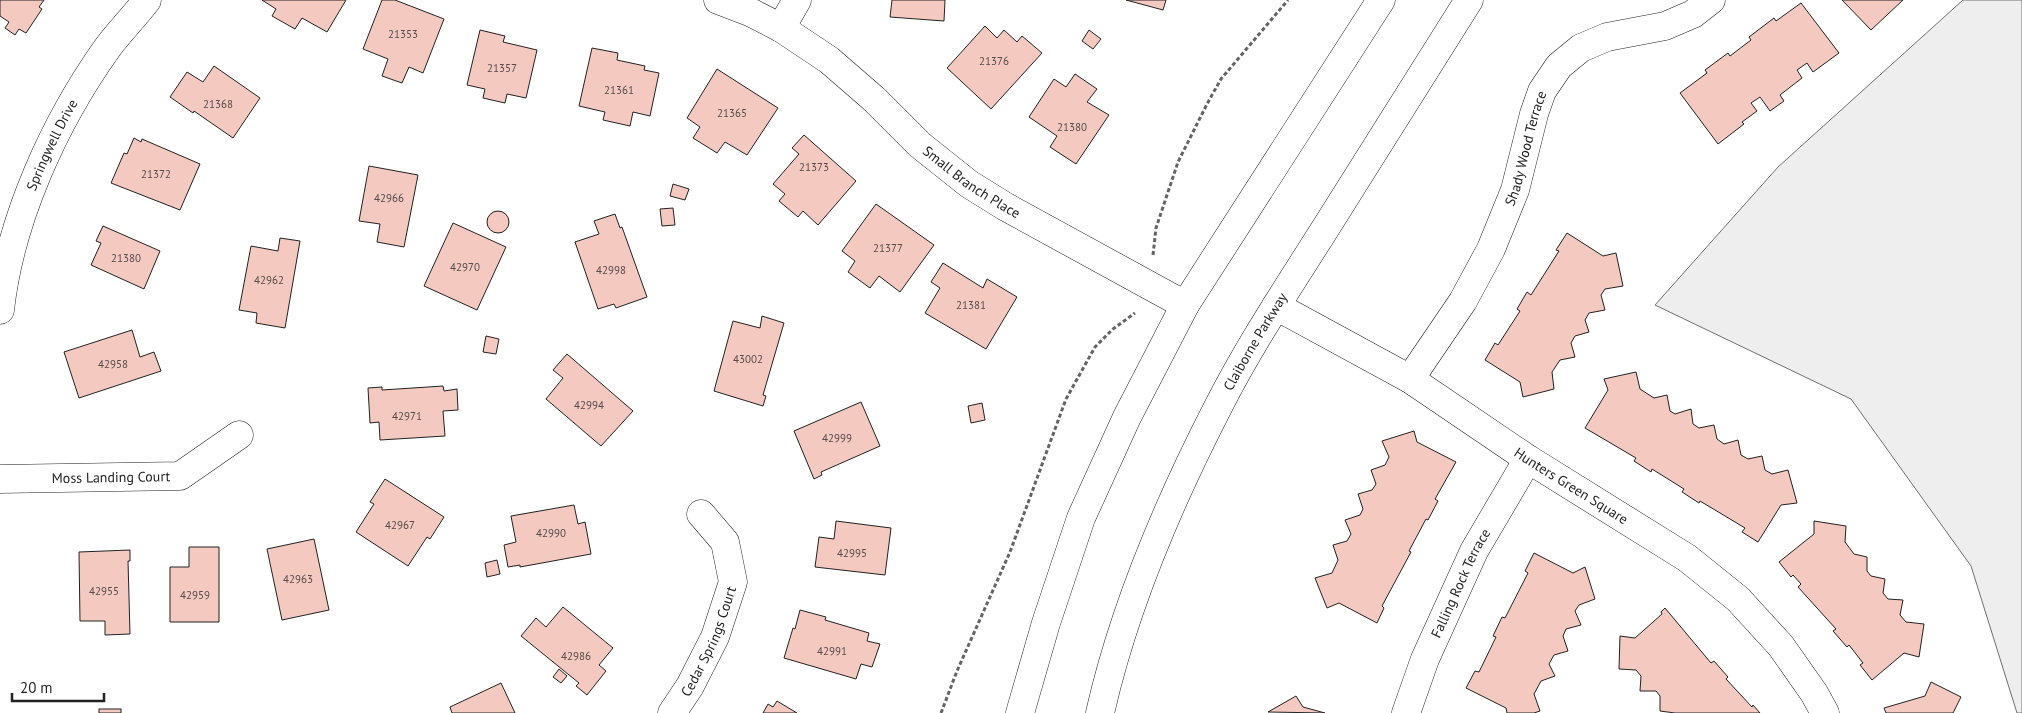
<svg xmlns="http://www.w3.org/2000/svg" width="2022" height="713" viewBox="0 0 2022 713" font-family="'PT Sans',sans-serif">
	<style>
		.green { fill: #eee; stroke: #6f6f6f }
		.building { fill: #f3c9c0; stroke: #222 }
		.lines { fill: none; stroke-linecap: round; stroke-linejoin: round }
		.street-casing { stroke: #222; stroke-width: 29 }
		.secondary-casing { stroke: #222; stroke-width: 29 }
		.path { stroke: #646464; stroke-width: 3; stroke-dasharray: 4 2.5; stroke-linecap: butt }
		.street { stroke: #fff; stroke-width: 28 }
		.secondary { stroke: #fff; stroke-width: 28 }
		.labels { text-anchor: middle; stroke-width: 4; stroke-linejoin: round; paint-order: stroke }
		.number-label { font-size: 11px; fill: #564c4a }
		.street-label { font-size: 14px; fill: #222; stroke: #fff }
	</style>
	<rect width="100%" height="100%" fill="#fff"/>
	<polygon class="green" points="1963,0 2022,0 2022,713 2017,713 1971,566 1851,399 1655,305 1778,167"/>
	<g class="building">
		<polygon points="0,0 44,0 39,7 42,9 26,33 19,29 15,35 5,28 9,22 0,16"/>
		<polygon points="262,0 346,0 327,32 302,18 295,29 272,16 276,9"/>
		<polygon points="382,0 395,0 444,19 423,73 409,67 402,83 382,76 388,59 363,49"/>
		<polygon points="892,0 945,0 944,21 890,17"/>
		<polygon points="1126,0 1166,0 1163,10"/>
		<polygon points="1842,0 1903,0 1871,30"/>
		<polygon points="1801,3 1839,53 1813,72 1807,63 1797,70 1802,78 1780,95 1784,101 1770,111 1760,97 1751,103 1757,111 1742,122 1744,124 1718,144 1680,93 1707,73 1705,70 1728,53 1730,56 1751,40 1749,37 1774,18 1776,21"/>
		<polygon points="985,26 997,38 1004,30 1017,42 1022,36 1042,53 991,109 947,68"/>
		<polygon points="480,30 505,36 503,42 537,50 526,98 507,94 505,103 483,98 485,89 467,85"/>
		<polygon points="1089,30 1101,39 1093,49 1082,41"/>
		<polygon points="592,48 618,53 617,60 645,66 644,70 659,73 650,116 633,112 630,126 603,120 605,112 579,106"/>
		<polygon points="214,66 260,98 233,138 194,111 193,113 170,97 187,72 203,82"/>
		<polygon points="717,69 778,108 747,155 725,142 717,153 693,138 700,127 687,118"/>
		<polygon points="1075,74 1097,89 1087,102 1109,115 1076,164 1050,147 1057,136 1029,117 1054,79 1066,87"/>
		<polygon points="804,135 856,181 818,225 803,211 798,217 779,201 785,194 773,184 799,154 792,148"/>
		<polygon points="134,138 141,142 142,139 200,164 180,210 111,183 124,153 127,154"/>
		<polygon points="369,166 418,175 404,247 377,242 380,224 359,221"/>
		<polygon points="673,184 689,189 685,200 670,196"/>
		<polygon points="876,204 934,245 900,292 879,276 870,288 848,272 855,261 842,251"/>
		<polygon points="673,208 675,225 662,226 660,209"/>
		<circle cx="498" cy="222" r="11"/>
		<polygon points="615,214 620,228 622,227 647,297 616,308 614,304 598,309 575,242 599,234 594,221"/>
		<polygon points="453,223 506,247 477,310 424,286"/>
		<polygon points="103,226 160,251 144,289 91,265 101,243 96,241"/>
		<polygon points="1567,233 1603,256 1616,253 1623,286 1605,289 1601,295 1605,310 1589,313 1585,320 1589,332 1575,336 1571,343 1575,357 1560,360 1552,372 1554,389 1523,397 1520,382 1485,360 1495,343 1498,345 1520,311 1517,309 1527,292 1531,295 1559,251 1556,250"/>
		<polygon points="280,238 300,241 285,328 256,323 257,313 239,310 251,246 278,251"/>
		<polygon points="943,263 983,288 987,279 1017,297 986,349 925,313 940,288 931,282"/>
		<polygon points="762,316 784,323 763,395 766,396 763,406 714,391 733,321 760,328"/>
		<polygon points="132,330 140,357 154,352 161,371 79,398 64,352"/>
		<polygon points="486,336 499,339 496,354 483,352"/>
		<polygon points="567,354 633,411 601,446 546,399 563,378 553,370"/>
		<polygon points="1636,372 1640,389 1654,398 1667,395 1670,411 1675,414 1691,409 1693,424 1699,428 1714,425 1717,439 1724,444 1738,440 1741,455 1748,459 1762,456 1765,470 1772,474 1788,470 1797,503 1781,505 1758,542 1742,532 1745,528 1700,501 1699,503 1682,492 1684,489 1652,469 1651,472 1634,461 1636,458 1585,428 1608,390 1604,379"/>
		<polygon points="443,386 444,391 457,389 458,410 443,411 445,436 380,440 379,422 370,423 368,388 382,387 382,390"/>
		<polygon points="861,402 880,446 821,472 822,475 814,479 794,431"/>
		<polygon points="982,403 985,420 971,423 968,406"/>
		<polygon points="1414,431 1417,442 1456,462 1435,499 1438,501 1428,520 1426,519 1409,551 1411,552 1382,606 1384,608 1377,623 1339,603 1327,608 1315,578 1332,573 1338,560 1333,545 1347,541 1351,534 1345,520 1360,515 1363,509 1358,494 1372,490 1376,484 1371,470 1385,465 1389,457 1382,441"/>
		<polygon points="385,479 444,517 430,539 427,537 408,566 356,532 374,504 370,502"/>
		<polygon points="574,505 578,524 585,522 591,554 520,567 520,565 508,567 504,545 516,542 511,516"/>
		<polygon points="836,521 891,528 885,575 815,567 819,537 834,539"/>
		<polygon points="1814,521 1846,526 1845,542 1854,554 1867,557 1867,571 1871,576 1885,579 1883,593 1888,599 1903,600 1900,615 1906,622 1924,624 1919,657 1904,653 1872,680 1860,665 1863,663 1849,645 1847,647 1833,631 1836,629 1798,587 1801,584 1793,575 1791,577 1779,562 1814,534"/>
		<polygon points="314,539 329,610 282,620 267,549"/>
		<polygon points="189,547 219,547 219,622 170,622 170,567 189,567"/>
		<polygon points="130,550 130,561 128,561 130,634 105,635 105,621 80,621 79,552"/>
		<polygon points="1534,553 1573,573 1585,567 1595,599 1579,605 1575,611 1581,625 1566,629 1563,636 1568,651 1554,655 1549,664 1555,676 1541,681 1534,694 1540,711 1534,713 1507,713 1506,708 1466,688 1475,671 1479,672 1496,637 1493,636 1502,617 1505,618 1528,573 1525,571"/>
		<polygon points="497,560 500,574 487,577 485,563"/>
		<polygon points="563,607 613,648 599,665 606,671 587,695 576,686 579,683 521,636 536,618 546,627"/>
		<polygon points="1665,608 1711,663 1714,661 1728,677 1726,679 1752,707 1753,705 1760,713 1675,713 1660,711 1660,696 1656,691 1640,691 1641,676 1636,670 1619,669 1620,636 1635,638 1662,614 1661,612"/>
		<polygon points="800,610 826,617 825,620 869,633 867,641 880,644 872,667 861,664 856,679 784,658 793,628 795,629"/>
		<polygon points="559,669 567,676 561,683 553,677"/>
		<polygon points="1931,682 1961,697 1953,713 1886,713 1884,708 1925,696"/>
		<polygon points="501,683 515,713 452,713 450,707"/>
		<polygon points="1296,696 1303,707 1325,713 1268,712"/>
		<polygon points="777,701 797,713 763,713 768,704 773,707"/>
		<rect x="99" y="709" width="22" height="4"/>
	</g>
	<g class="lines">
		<g class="street-casing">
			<g id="street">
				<path id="s1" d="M718,0L752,13L781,28L829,60L874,99L920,145L969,184L1006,207L1185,305"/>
				<polyline points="781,28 797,0"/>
				<path id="s2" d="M1276,306L1410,379L1528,459L1687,558L1738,599L1781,646L1814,693L1825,713"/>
				<path id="s3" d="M0,310C10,219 55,121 108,47C120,31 135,16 147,0"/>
				<path id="s4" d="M1410,379L1463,301L1491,249L1515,190L1534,114L1542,91L1559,66L1581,48L1607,37L1665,26L1693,14L1711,0"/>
				<path id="s5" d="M0,479L180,476L239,435"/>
				<path id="s6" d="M672,713L690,686L715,637L733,582L725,542L701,514"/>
				<path id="s7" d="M1406,713L1425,659L1474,551L1528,459"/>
			</g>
		</g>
		<g class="secondary-casing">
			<g id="secondary">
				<polyline points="1020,713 1046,623 1081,518 1127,417 1185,305 1381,0"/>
				<path id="s8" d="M1100,713C1124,607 1168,504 1218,407C1252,340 1295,277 1335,213C1380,142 1425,71 1469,0"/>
			</g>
		</g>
		<g class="path">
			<polyline points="1153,255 1156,228 1178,162 1207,104 1221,79 1288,0"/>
			<polyline points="941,713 957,671 1010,552 1066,399 1095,347 1113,329 1135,313"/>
		</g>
		<use href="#street" class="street"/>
		<use href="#secondary" class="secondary"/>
	</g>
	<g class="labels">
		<g class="number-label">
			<text x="403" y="38">21353</text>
			<text x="994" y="65">21376</text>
			<text x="502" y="72">21357</text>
			<text x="619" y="94">21361</text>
			<text x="218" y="108">21368</text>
			<text x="732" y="117">21365</text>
			<text x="1072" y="131">21380</text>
			<text x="814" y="171">21373</text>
			<text x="156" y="178">21372</text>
			<text x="389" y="202">42966</text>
			<text x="888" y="252">21377</text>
			<text x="126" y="262">21380</text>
			<text x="465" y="271">42970</text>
			<text x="611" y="274">42998</text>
			<text x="269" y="284">42962</text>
			<text x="971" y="309">21381</text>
			<text x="748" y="363">43002</text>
			<text x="113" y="368">42958</text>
			<text x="589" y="409">42994</text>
			<text x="407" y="420">42971</text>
			<text x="837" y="442">42999</text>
			<text x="400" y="529">42967</text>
			<text x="551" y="537">42990</text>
			<text x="852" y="557">42995</text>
			<text x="298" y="583">42963</text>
			<text x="104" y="595">42955</text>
			<text x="195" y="599">42959</text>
			<text x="832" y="655">42991</text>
			<text x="576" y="660">42986</text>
		</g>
		<g class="street-label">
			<text dy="5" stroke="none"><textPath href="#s3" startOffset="174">Springwell Drive</textPath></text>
			<text dy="5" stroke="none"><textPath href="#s4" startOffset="260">Shady Wood Terrace</textPath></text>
			<text dy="5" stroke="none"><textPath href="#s1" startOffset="315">Small Branch Place</textPath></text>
			<text dy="5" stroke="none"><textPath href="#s8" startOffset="404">Claiborne Parkway</textPath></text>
			<text dy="5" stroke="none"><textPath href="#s5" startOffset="111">Moss Landing Court</textPath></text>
			<text dy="5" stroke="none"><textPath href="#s2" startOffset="346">Hunters Green Square</textPath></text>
			<text dy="5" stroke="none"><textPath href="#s7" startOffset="141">Falling Rock Terrace</textPath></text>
			<text dy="5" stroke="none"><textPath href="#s6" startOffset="81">Cedar Springs Court</textPath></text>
		</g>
	</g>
	<path d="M12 693v8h92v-8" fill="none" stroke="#222222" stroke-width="2.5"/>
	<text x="20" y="693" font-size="15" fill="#222222" stroke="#ffffff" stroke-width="4" paint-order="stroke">20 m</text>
</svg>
